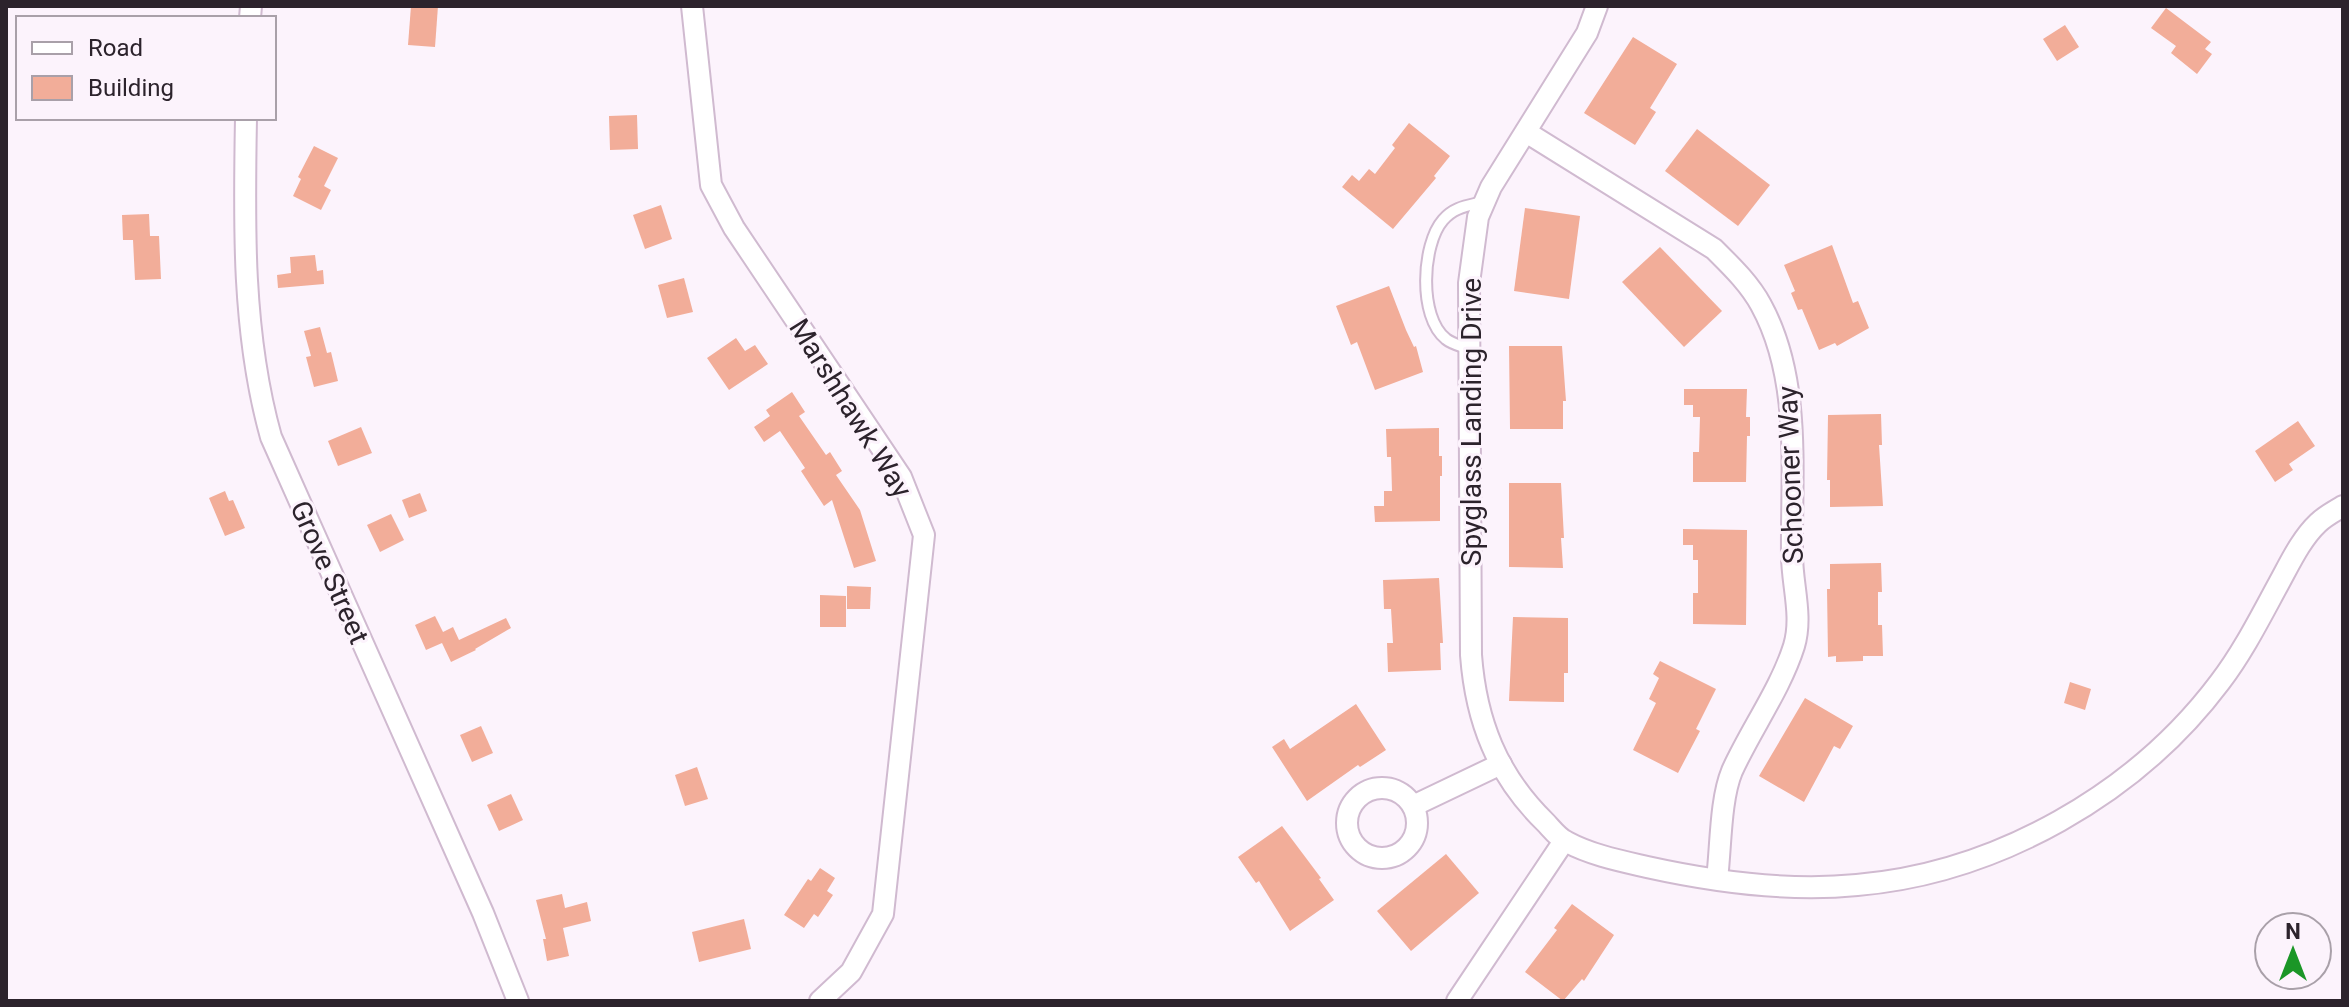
<svg xmlns="http://www.w3.org/2000/svg" width="2349" height="1007" viewBox="0 0 2349 1007" font-family="Roboto,sans-serif">
	<style>
		.building { fill: #f2ad99 }
		.lines { fill: none; stroke-linecap: round; stroke-linejoin: round }
		.service-casing { stroke: #d0bad0; stroke-width: 14 }
		.minor-casing { stroke: #d0bad0; stroke-width: 24 }
		.service { stroke: #fff; stroke-width: 10 }
		.minor { stroke: #fff; stroke-width: 20 }
		.labels { text-anchor: middle; stroke-width: 6; stroke-linejoin: round; paint-order: stroke }
		.street-label { font-size: 28px; fill: #2c232c; stroke: #fcf3fc }
	</style>
	<rect width="100%" height="100%" fill="#fcf3fc"/>
	<g class="building">
		<polygon points="411,6 438,6 435,47 408,45"/>
		<polygon points="2166,8 2211,42 2205,49 2212,54 2197,74 2171,53 2176,46 2151,28"/>
		<polygon points="2065,25 2079,47 2057,61 2043,39"/>
		<polygon points="1633,37 1677,64 1650,108 1656,112 1635,145 1584,113"/>
		<polygon points="637,115 638,149 610,150 609,116"/>
		<polygon points="1409,123 1450,156 1434,176 1436,178 1393,229 1342,187 1352,175 1359,181 1369,169 1375,174 1395,148 1392,145"/>
		<polygon points="1697,129 1770,185 1738,226 1665,171"/>
		<polygon points="314,146 338,158 324,186 331,190 321,210 293,196 301,179 298,177"/>
		<polygon points="661,205 672,239 645,249 633,215"/>
		<polygon points="1525,208 1580,216 1569,299 1514,291"/>
		<polygon points="149,214 150,236 159,236 161,279 135,280 133,240 123,240 122,215"/>
		<polygon points="1832,245 1853,303 1858,301 1869,328 1837,346 1835,343 1819,350 1802,309 1798,310 1791,293 1795,291 1784,265"/>
		<polygon points="1660,247 1722,311 1684,347 1622,282"/>
		<polygon points="315,255 317,271 323,270 324,284 278,288 277,275 291,273 290,257"/>
		<polygon points="684,278 693,312 667,318 658,285"/>
		<polygon points="1389,286 1406,330 1414,347 1416,346 1423,372 1375,390 1357,342 1351,345 1336,306"/>
		<polygon points="320,327 327,353 331,352 338,381 314,387 306,357 311,356 304,331"/>
		<polygon points="736,338 745,351 755,345 768,364 729,390 707,358"/>
		<polygon points="1509,346 1562,346 1566,401 1563,401 1563,429 1510,429"/>
		<polygon points="1684,389 1747,389 1746,417 1750,417 1750,436 1747,436 1746,482 1693,482 1693,452 1699,452 1700,417 1693,417 1693,405 1684,405"/>
		<polygon points="792,392 805,412 799,416 826,455 830,452 842,471 836,475 860,510 876,561 854,568 832,500 824,506 801,471 805,468 780,431 764,442 754,427 770,416 766,410"/>
		<polygon points="1881,414 1882,445 1879,445 1883,506 1830,507 1830,480 1827,480 1828,415"/>
		<polygon points="2298,421 2315,446 2289,464 2293,470 2275,482 2255,451"/>
		<polygon points="361,427 372,453 338,466 328,441"/>
		<polygon points="1439,428 1439,456 1442,456 1442,476 1440,476 1440,521 1375,522 1374,506 1384,506 1384,491 1392,491 1391,457 1387,457 1386,429"/>
		<polygon points="1509,483 1561,483 1564,538 1561,538 1563,568 1509,567"/>
		<polygon points="225,491 229,501 233,500 245,528 225,536 209,498"/>
		<polygon points="420,493 427,511 409,518 402,500"/>
		<polygon points="391,514 404,540 380,552 367,525"/>
		<polygon points="1683,529 1747,530 1746,625 1693,624 1693,593 1698,593 1698,560 1693,560 1693,545 1683,545"/>
		<polygon points="1881,563 1882,592 1878,592 1878,625 1882,625 1883,656 1863,656 1863,661 1836,662 1836,656 1828,657 1827,589 1830,589 1830,564"/>
		<polygon points="1439,578 1443,643 1440,643 1441,670 1388,672 1387,643 1393,643 1391,609 1384,609 1383,580"/>
		<polygon points="847,586 871,587 870,609 847,609"/>
		<polygon points="820,595 846,596 846,627 820,627"/>
		<polygon points="435,616 443,632 453,627 459,640 506,618 511,628 475,649 476,650 451,662 442,643 426,650 415,625"/>
		<polygon points="1513,617 1568,618 1568,673 1564,673 1564,702 1509,701"/>
		<polygon points="1660,661 1716,689 1696,729 1700,731 1678,773 1633,750 1656,703 1649,699 1659,678 1653,674"/>
		<polygon points="2070,682 2091,689 2085,710 2064,703"/>
		<polygon points="1805,698 1853,726 1840,749 1834,746 1804,802 1759,776"/>
		<polygon points="1356,704 1386,750 1360,767 1358,765 1307,801 1272,747 1284,739 1290,749"/>
		<polygon points="481,726 493,753 472,762 460,735"/>
		<polygon points="697,767 708,799 685,806 675,775"/>
		<polygon points="511,794 523,820 499,831 487,805"/>
		<polygon points="1282,826 1321,878 1319,879 1334,900 1290,931 1259,881 1256,883 1238,857"/>
		<polygon points="1446,854 1479,893 1411,951 1377,911"/>
		<polygon points="820,868 835,878 827,891 833,895 818,917 814,914 804,928 784,915 808,879 811,881"/>
		<polygon points="562,894 565,908 587,902 591,921 563,928 569,956 547,961 543,939 546,939 536,900"/>
		<polygon points="1572,904 1614,935 1584,981 1582,979 1563,1001 1525,972 1557,930 1554,928"/>
		<polygon points="744,919 751,949 699,962 692,932"/>
	</g>
	<g class="lines">
		<g class="service-casing">
			<path id="service" d="M1469,349C1462,346 1452,344 1446,339C1418,317 1422,244 1443,220C1454,207 1467,206 1483,202"/>
		</g>
		<g class="minor-casing">
			<g id="minor">
				<polyline points="692,6 711,185 734,228 901,477 924,535 883,914 851,972 820,1001"/>
				<path d="M1597,6L1587,33L1491,187L1478,217L1469,283L1471,655C1476,721 1497,775 1545,822C1551,828 1558,838 1567,842C1591,855 1621,861 1647,867C1715,882 1787,892 1857,885C1997,873 2136,794 2220,682C2243,652 2261,616 2279,583C2290,563 2301,539 2318,523C2325,516 2335,511 2343,506"/>
				<polyline points="250,18 251,6"/>
				<path d="M246,118C244,224 242,334 271,437L483,913L518,1001"/>
				<path d="M1526,132L1714,249C1731,266 1749,283 1761,305C1802,380 1791,472 1792,555C1792,585 1803,616 1794,646C1780,690 1751,729 1732,771C1720,800 1721,847 1717,879"/>
				<circle cx="1382" cy="823" r="35"/>
				<polyline points="1413,806 1501,764"/>
				<polyline points="1457,1001 1564,841"/>
			</g>
		</g>
		<use href="#service" class="service"/>
		<use href="#minor" class="minor"/>
	</g>
	<g class="labels">
		<g class="street-label">
			<text transform="translate(851 408) rotate(58)" y="10">Marshhawk Way</text>
			<text transform="translate(1471 422) rotate(-90)" y="10">Spyglass Landing Drive</text>
			<text transform="translate(1790 475) rotate(-92)" y="10">Schooner Way</text>
			<text transform="translate(330 572) rotate(66)" y="10">Grove Street</text>
		</g>
	</g>
	<rect width="2349" height="1007" fill="none" stroke="#2c232c" stroke-width="16"/>
	<rect x="16" y="16" width="260" height="104" fill="#fcf3fc" stroke="#a9a0a9" stroke-width="2"/>
	<rect x="32" y="42" width="40" height="12" fill="#ffffff" stroke="#a9a0a9" stroke-width="2"/>
	<text x="88" y="56" font-size="24" fill="#2c232c">Road</text>
	<rect x="32" y="76" width="40" height="24" fill="#f2ad99" stroke="#a9a0a9" stroke-width="2"/>
	<text x="88" y="96" font-size="24" fill="#2c232c">Building</text>
	<g transform="translate(2293 951)"><circle r="38" fill="#fcf3fc" stroke="#a9a0a9" stroke-width="2"/>
	<path d="M0-6L14 30L0 20L-14 30Z" fill="#1b9627"/>
	<text y="-12" font-size="22" font-weight="bold" text-anchor="middle" fill="#2c232c">N</text>
	</g>
</svg>
